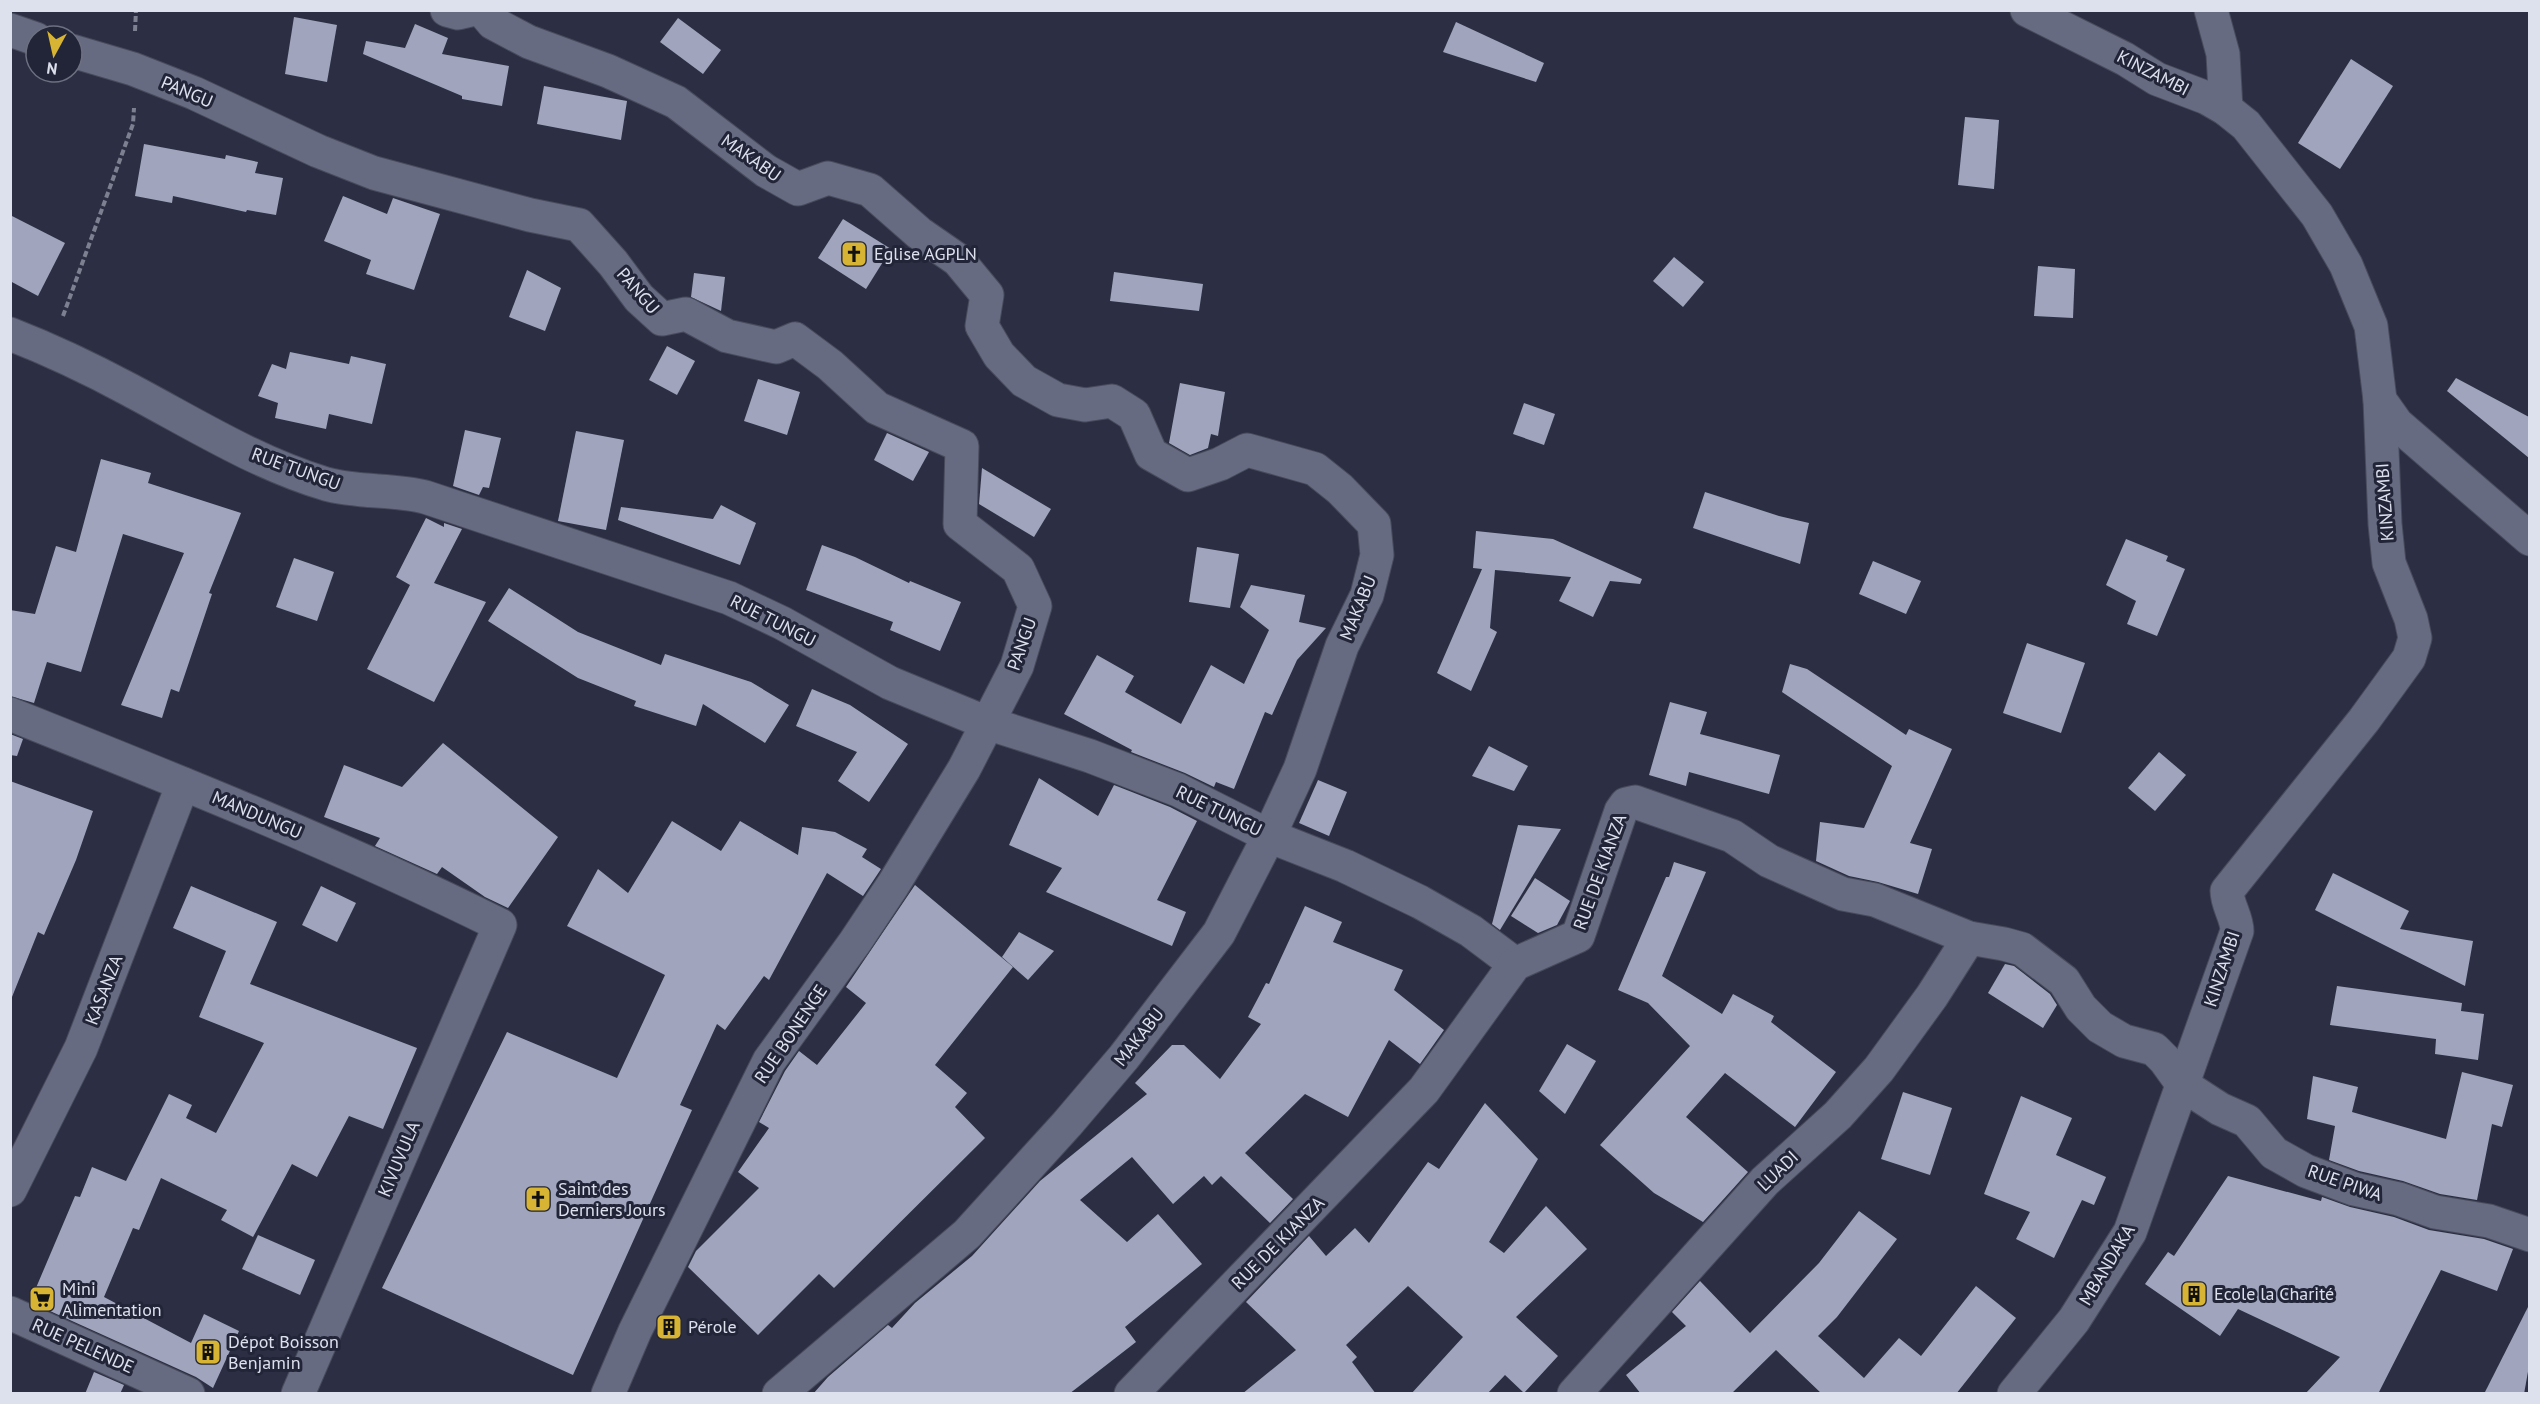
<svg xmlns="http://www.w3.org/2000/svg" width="2540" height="1404" viewBox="0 0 2540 1404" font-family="'PT Sans',sans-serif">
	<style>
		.building { fill: #a0a5bd }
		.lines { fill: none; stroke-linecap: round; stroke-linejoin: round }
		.minor-casing { stroke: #484b5c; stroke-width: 35 }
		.path { stroke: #7d8090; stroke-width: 4; stroke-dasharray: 6 3; stroke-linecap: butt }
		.minor { stroke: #676b82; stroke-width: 33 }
		.labels { text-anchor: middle; stroke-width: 6; stroke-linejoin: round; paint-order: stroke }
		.street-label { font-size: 18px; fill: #dde0ed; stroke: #222538 }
		.poi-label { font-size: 18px; fill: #dde0ed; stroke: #222538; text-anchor: start }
	</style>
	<rect width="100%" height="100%" fill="#2c2f43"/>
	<g class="building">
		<polygon points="294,17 337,25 327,82 285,74"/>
		<polygon points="678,18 721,50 703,74 660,42"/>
		<polygon points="1456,22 1544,63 1536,82 1443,52"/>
		<polygon points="415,24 448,38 442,54 509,66 502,106 462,99 462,96 363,54 366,41 405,48"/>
		<polygon points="2351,59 2393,86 2340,169 2298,143"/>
		<polygon points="544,86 627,101 621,140 537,124"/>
		<polygon points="1965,117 1999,120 1994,189 1958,185"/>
		<polygon points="144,144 225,159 226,155 258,162 255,173 283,178 276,215 247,210 246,212 173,196 172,203 135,196"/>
		<polygon points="343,196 387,214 393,198 440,214 414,290 366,274 371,260 324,241"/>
		<polygon points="10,215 65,243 38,296 10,281"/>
		<polygon points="843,219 891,249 866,289 818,258"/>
		<polygon points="1674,257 1704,282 1683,307 1653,281"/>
		<polygon points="2038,266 2075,269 2073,318 2034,316"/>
		<polygon points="527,270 561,288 545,331 509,317"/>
		<polygon points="1114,272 1203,284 1199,311 1110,301"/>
		<polygon points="694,273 725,277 721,311 691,297"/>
		<polygon points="667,346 695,361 677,395 649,380"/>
		<polygon points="290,352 349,364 351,356 386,364 372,424 329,414 326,429 275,418 278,403 258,396 272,364 286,369"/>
		<polygon points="2456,378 2529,417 2529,458 2447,391"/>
		<polygon points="758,379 800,392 787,435 744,421"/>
		<polygon points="1180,383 1225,392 1218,436 1211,434 1208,448 1190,455 1169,443"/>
		<polygon points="1524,403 1555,414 1544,445 1513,434"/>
		<polygon points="465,430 501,438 489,488 483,487 479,495 453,486"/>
		<polygon points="576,431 624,440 606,530 558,521"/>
		<polygon points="887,433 929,452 913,481 874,460"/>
		<polygon points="101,459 151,473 148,483 241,513 209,593 212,594 179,692 171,689 162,718 121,705 184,553 123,534 81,672 47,662 34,703 10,696 10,610 35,614 56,546 76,552"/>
		<polygon points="982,468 1051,509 1034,537 979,504"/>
		<polygon points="1705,492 1779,516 1809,523 1800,564 1693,528"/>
		<polygon points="721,505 756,523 740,565 618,520 621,507 713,519"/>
		<polygon points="426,518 444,527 444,523 462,529 434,583 486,602 434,702 367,669 410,585 396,577"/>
		<polygon points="1476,531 1553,539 1642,579 1640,584 1610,581 1593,617 1559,601 1571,577 1495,570 1490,628 1497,632 1471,691 1437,673 1482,569 1473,568"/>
		<polygon points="2126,539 2168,556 2166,561 2185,569 2157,636 2127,624 2136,601 2106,585"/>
		<polygon points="822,545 855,557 909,583 910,581 961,602 940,651 890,630 893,622 806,590"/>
		<polygon points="1197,547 1239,554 1230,608 1189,602"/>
		<polygon points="294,558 334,572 317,621 276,607"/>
		<polygon points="1873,561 1921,581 1906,614 1859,594"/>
		<polygon points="1251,585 1305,595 1299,622 1326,628 1297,660 1272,715 1265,712 1234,789 1216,782 1214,787 1185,773 1131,752 1132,750 1064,714 1097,655 1134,676 1125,692 1181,724 1211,665 1244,684 1269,630 1240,607"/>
		<polygon points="509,588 578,632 661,665 665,654 751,682 789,705 765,743 703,704 696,726 634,706 636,701 578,678 488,621"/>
		<polygon points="2027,643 2085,663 2061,733 2003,713"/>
		<polygon points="1790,664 1807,669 1906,735 1909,729 1952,749 1910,843 1932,849 1918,894 1878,882 1849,876 1816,861 1820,822 1864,828 1892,766 1782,692"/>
		<polygon points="812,689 850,705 908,744 869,802 838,781 857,752 796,726"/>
		<polygon points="1670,702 1707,712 1700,734 1780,755 1769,794 1689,772 1686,786 1649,775"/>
		<polygon points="10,734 23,739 17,756 10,755"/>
		<polygon points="443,743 558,837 508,908 485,897 442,867 437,874 375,846 380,838 324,817 344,765 402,787"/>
		<polygon points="1489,746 1528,766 1514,791 1472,776"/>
		<polygon points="2159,752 2186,775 2155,811 2128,788"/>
		<polygon points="1039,778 1098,816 1114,785 1170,807 1197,821 1157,900 1186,912 1172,946 1046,892 1062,868 1009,845"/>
		<polygon points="1318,780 1347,792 1329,836 1299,823"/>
		<polygon points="10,781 93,811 76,860 44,935 38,932 12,997 10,996"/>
		<polygon points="672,821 721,851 740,821 798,855 802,827 835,832 867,849 862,857 881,869 863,896 827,873 769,980 764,976 725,1030 717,1024 680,1105 692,1110 573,1375 382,1288 507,1032 617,1078 665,975 567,926 598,869 628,893"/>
		<polygon points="1518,825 1561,829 1500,930 1492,924"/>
		<polygon points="1674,862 1706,872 1662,976 1722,1014 1733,994 1774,1016 1771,1022 1836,1072 1795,1127 1725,1073 1686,1117 1748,1172 1703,1222 1654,1193 1600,1145 1690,1046 1648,1003 1618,990 1666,877 1669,877"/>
		<polygon points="2333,873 2409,911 2400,929 2473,941 2465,986 2315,910"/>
		<polygon points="1535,878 1570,901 1557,925 1538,933 1511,916"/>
		<polygon points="915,885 1013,967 935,1065 967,1093 955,1107 985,1138 834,1288 819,1274 758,1335 688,1267 696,1251 759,1188 738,1172 769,1128 759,1122 785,1071 799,1051 817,1065 866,1003 846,987"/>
		<polygon points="191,886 277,922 250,984 417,1048 383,1129 349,1116 317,1177 292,1164 253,1237 221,1220 227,1210 161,1178 139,1230 133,1228 104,1297 191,1343 204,1314 239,1331 213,1388 196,1377 30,1302 75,1196 80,1197 92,1167 126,1181 169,1094 192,1105 186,1118 216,1133 264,1043 199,1017 226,951 173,928"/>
		<polygon points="321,886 356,903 337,942 302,925"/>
		<polygon points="1305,906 1342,922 1333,942 1403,970 1394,990 1444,1030 1420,1064 1389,1040 1348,1117 1305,1094 1245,1153 1293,1199 1270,1223 1221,1176 1212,1185 1204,1176 1173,1204 1132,1157 1080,1200 1127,1242 1158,1214 1202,1264 1125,1327 1136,1342 1069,1394 813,1394 828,1377 888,1325 892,1328 915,1303 972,1256 1040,1181 1147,1094 1135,1083 1172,1045 1184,1045 1220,1079 1261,1024 1248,1017 1266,983 1269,984"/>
		<polygon points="1019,932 1054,951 1028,980 1002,957"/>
		<polygon points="2005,964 2014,966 2050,994 2057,1005 2043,1028 1988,993"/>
		<polygon points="2337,986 2462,1003 2461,1011 2484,1014 2478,1060 2435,1054 2436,1039 2330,1025"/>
		<polygon points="1567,1044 1596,1061 1565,1114 1539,1091"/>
		<polygon points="2462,1072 2513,1085 2502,1127 2492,1124 2477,1200 2440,1194 2403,1181 2359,1171 2329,1160 2335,1126 2307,1119 2313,1076 2358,1087 2352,1112 2446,1139"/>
		<polygon points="1903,1092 1952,1108 1930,1175 1881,1159"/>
		<polygon points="2021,1096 2072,1118 2056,1155 2106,1177 2094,1205 2082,1200 2054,1258 2016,1239 2030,1212 1984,1194"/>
		<polygon points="1485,1103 1538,1159 1489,1242 1504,1253 1546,1206 1587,1249 1516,1317 1558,1356 1524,1393 1505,1375 1487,1394 1411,1394 1463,1337 1408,1286 1346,1345 1357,1357 1352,1362 1376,1394 1242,1394 1296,1350 1246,1302 1309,1236 1326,1256 1355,1228 1369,1243 1428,1162 1439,1169"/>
		<polygon points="2228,1176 2321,1201 2322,1197 2350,1207 2394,1217 2429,1230 2484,1239 2513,1249 2497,1291 2441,1270 2378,1394 2305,1394 2340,1357 2238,1309 2220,1336 2145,1284 2168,1252 2174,1256"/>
		<polygon points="1859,1211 1897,1239 1837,1317 1818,1336 1864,1378 1899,1338 1921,1356 1976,1286 2016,1318 1956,1394 1822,1394 1776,1350 1731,1394 1641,1394 1626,1375 1686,1326 1672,1312 1700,1281 1750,1333 1819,1263"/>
		<polygon points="258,1235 315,1260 300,1295 242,1269"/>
		<polygon points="2529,1305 2529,1366 2524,1394 2484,1394"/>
		<polygon points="94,1372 124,1385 120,1394 85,1394"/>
	</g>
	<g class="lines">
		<g class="minor-casing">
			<g id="minor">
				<polyline points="447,10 458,13 471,10"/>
				<polyline points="482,10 493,23 529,42 608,71 676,102 766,171 798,189 828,178 870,190 919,233 958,260 987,295 982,326 999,355 1024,381 1058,400 1085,405 1112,401 1134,415 1151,454 1188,475 1220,464 1247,450 1315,469 1340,489 1374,524 1377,555 1367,595 1342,646 1300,769 1269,836 1219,933 1124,1057 1067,1124 967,1234 779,1394"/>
				<polyline points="2211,10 2223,54 2226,109"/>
				<polyline points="10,30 36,39"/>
				<polyline points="72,51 133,69 194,93 318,151 374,173 530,215 579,225 613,263 639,298 662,319 686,314 727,336 776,347 795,339 830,365 877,408 962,446 960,524 1018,569 1035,606 1017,666 964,769 893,885 855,942 769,1061 635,1331 608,1394"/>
				<path d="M10,334C51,350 91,369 130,390C194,424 256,463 326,484C359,493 393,489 425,497L729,598L782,623L890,683L987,723L1090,756L1178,790L1269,836L1345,866L1420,902L1471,931L1515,964"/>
				<polyline points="2380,400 2397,424 2530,539"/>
				<path d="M10,714C175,780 341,846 500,925L298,1394"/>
				<polyline points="10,1190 81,1048 183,784"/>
				<polyline points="10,1313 188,1394"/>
				<polyline points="1131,1394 1424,1090 1515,964 1578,936 1621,811 1626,804 1635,802 1732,836 1769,861 1843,894 1875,900 1969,938 2004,944 2022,949 2064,981 2081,1008 2100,1027 2124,1041 2154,1049 2165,1060 2183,1085 2220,1109 2247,1121 2274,1153 2306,1171 2354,1189 2399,1199 2435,1212 2489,1221 2530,1235"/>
				<polyline points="1574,1394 1765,1181 1838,1115 1879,1069 1932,996 1969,938"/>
				<path d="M2014,1394L2074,1320L2130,1232L2237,931C2237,917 2227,905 2227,891L2364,720L2409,658L2415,638L2411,619L2389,563L2385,524L2380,400L2371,326L2346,265L2317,215L2246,125L2226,109L2207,98L2157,79L2125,59L2027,10"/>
			</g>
		</g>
		<g class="path">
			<polyline points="135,31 136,10"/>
			<polyline points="63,316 133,124 134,108"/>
		</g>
		<use href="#minor" class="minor"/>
	</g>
	<defs>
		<g id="church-square" transform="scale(1.35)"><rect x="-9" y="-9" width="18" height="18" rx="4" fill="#d7b434" stroke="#222538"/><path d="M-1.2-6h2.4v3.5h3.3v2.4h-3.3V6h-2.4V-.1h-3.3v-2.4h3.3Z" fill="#111"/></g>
		<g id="building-square" transform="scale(1.35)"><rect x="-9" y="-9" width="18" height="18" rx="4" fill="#d7b434" stroke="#222538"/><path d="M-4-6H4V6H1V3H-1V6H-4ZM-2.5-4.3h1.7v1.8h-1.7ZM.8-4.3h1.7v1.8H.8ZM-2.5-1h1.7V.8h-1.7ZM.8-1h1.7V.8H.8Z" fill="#111"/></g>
		<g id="supermarket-square" transform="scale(1.35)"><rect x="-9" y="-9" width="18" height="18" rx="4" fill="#d7b434" stroke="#222538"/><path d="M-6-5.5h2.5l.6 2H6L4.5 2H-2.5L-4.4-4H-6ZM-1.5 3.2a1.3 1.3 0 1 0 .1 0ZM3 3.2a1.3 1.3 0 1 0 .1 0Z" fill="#111"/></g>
	</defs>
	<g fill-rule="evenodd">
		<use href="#church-square" x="854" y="254"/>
		<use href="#church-square" x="538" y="1199"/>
		<use href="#building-square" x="2194" y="1294"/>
		<use href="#supermarket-square" x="42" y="1299"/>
		<use href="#building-square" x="669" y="1327"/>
		<use href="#building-square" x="208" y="1352"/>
	</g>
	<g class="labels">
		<g class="street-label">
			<text transform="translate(2153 73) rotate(27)" y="6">KINZAMBI</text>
			<text transform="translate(187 92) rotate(23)" y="6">PANGU</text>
			<text transform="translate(751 158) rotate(35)" y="6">MAKABU</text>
			<text transform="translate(638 291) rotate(49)" y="6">PANGU</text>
			<text transform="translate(296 469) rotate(20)" y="6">RUE TUNGU</text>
			<text transform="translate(2385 502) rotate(-94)" y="6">KINZAMBI</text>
			<text transform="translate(1358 608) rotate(-68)" y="6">MAKABU</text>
			<text transform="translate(773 621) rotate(27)" y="6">RUE TUNGU</text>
			<text transform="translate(1022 644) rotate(-71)" y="6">PANGU</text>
			<text transform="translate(1219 811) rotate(26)" y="6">RUE TUNGU</text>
			<text transform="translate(257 815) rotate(23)" y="6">MANDUNGU</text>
			<text transform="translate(1600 872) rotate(-70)" y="6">RUE DE KIANZA</text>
			<text transform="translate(2222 969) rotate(-72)" y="6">KINZAMBI</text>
			<text transform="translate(104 990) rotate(-69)" y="6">KASANZA</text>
			<text transform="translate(791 1034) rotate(-56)" y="6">RUE BONENGE</text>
			<text transform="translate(1139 1037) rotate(-52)" y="6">MAKABU</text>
			<text transform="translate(399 1159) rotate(-67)" y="6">KIVUVULA</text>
			<text transform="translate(1778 1171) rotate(-44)" y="6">LUADI</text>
			<text transform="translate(2345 1183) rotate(19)" y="6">RUE PIWA</text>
			<text transform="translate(1278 1243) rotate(-45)" y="6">RUE DE KIANZA</text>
			<text transform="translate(2107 1265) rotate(-59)" y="6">MBANDAKA</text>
			<text transform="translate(83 1346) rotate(24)" y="6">RUE PELENDE</text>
		</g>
		<g class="poi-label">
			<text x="874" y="260">Eglise AGPLN</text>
			<text x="558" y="1195">Saint des<tspan x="558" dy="21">Derniers Jours</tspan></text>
			<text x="62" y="1295">Mini<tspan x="62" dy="21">Alimentation</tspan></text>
			<text x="2214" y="1300">Ecole la Charité</text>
			<text x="688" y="1333">Pérole</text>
			<text x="228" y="1348">Dépot Boisson<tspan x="228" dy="21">Benjamin</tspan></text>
		</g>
	</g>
	<rect width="2540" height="1404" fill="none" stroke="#dde0ed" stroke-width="24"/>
	<g transform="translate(54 54) rotate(188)"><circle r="28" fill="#222538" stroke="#6d7080" stroke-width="1.5"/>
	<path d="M0-4.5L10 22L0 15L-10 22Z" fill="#d7b434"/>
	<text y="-9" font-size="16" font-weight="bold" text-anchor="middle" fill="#dde0ed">N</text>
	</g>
</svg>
